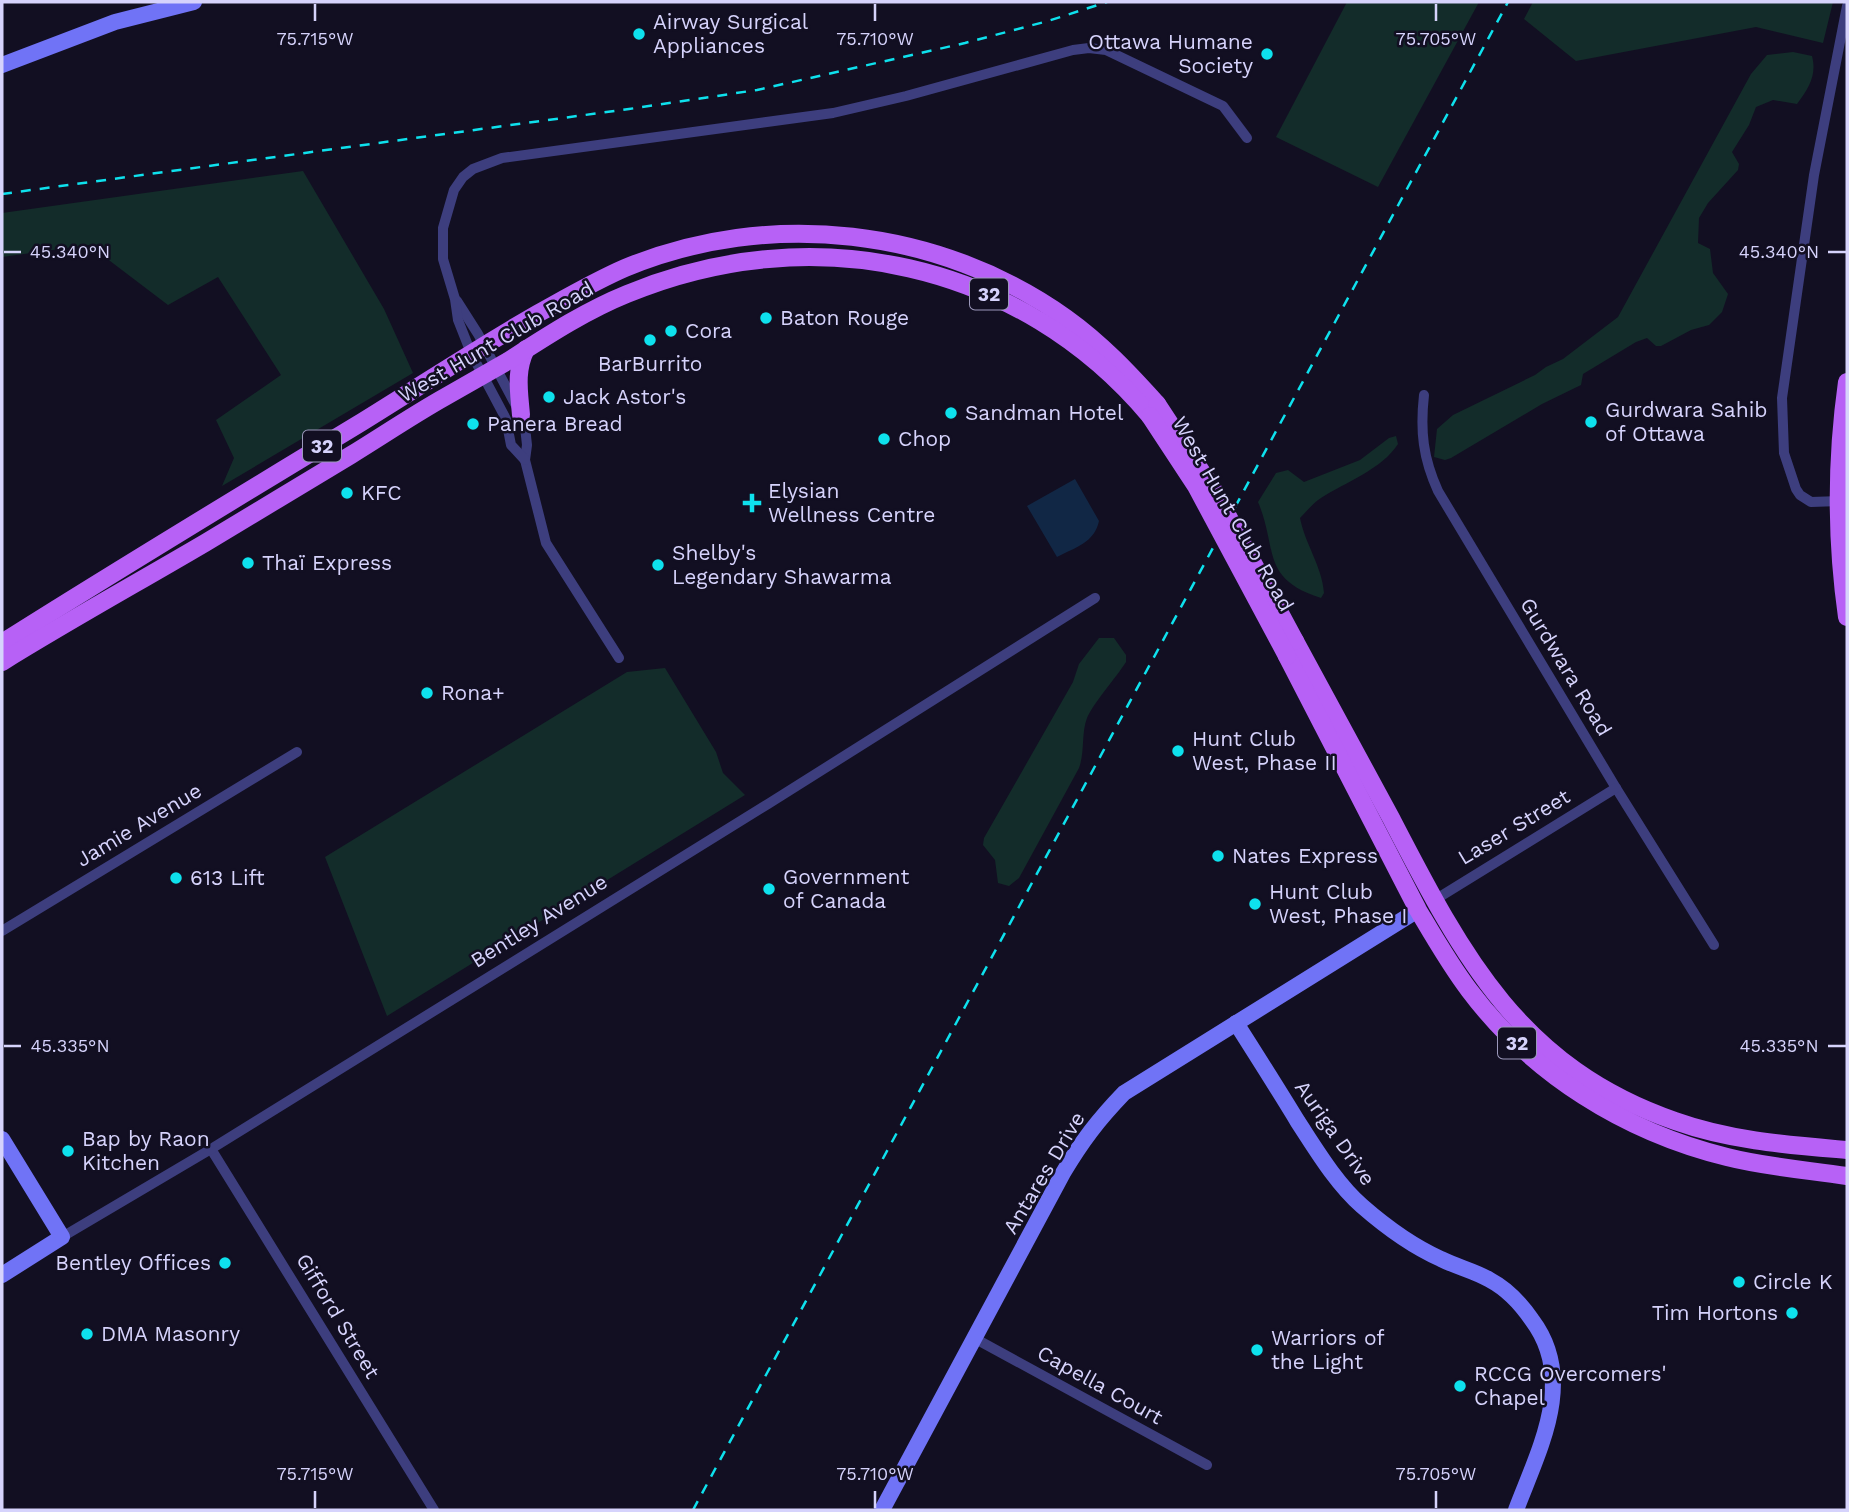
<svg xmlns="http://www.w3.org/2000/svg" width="1849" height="1512" viewBox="0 0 1849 1512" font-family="'Work Sans',sans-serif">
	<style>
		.green { fill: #132c2a }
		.water { fill: #112745 }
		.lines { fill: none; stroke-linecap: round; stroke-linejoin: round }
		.street { stroke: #3d3e7e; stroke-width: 10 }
		.secondary { stroke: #7073f6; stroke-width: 16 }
		.primary { stroke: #b761f6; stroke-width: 18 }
		.rail { stroke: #0ee1ed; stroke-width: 2.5; stroke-dasharray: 10 9; stroke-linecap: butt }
		.primary-bridge { stroke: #b761f6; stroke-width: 18 }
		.ticks { fill: none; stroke: #d6d3fc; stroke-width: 2.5 }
		.poi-dot { fill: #0ee1ed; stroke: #120f22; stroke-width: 2.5 }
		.labels { text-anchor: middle; stroke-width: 5; stroke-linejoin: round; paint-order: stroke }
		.shield { fill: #120f22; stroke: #9b98bb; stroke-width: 2 }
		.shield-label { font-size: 19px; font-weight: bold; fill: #d6d3fc }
		.poi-label { font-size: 21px; fill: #d6d3fc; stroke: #120f22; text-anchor: start }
		.street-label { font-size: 21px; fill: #d6d3fc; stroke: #120f22 }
		.ticks-label { font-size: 18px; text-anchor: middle; fill: #d6d3fc; stroke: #120f22; stroke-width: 5; stroke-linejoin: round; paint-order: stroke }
	</style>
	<rect width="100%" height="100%" fill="#120f22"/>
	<g class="green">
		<polygon points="1347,2 1479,2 1378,187 1276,137"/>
		<polygon points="1533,2 1833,2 1823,43 1756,27 1576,61 1524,19"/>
		<path d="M1793,52L1812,56C1817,75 1809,88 1797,104L1773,100L1756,107L1749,125L1732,152L1739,164L1738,170L1708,203L1699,218L1698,243L1710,249L1713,273L1728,294L1722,312L1709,325L1691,330L1661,346H1656L1647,338L1636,342L1583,374L1581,385L1542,404L1451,458L1445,460L1434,457L1437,429L1453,415L1535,375L1546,367L1563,359L1618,317L1751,74L1767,55Z"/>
		<polygon points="303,171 384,309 413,373 222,486 234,458 216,420 281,375 218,277 168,305 89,245 2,257 2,213"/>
		<path d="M1396,436L1398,444C1382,469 1346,482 1321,498C1313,503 1307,511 1300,518C1305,544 1322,566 1324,593L1321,598C1260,579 1278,549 1258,502L1276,473L1288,470L1304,482L1360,460L1389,438Z"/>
		<path d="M1099,638H1114L1126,655V662C1116,678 1094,702 1087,718C1081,734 1085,752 1079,768L1019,878L1009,886L998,883L995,860L983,845L984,838L1073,682L1079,664Z"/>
		<polygon points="665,668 716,752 723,773 745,795 387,1016 325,857 627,672"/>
	</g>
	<path class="water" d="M1075,479L1099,521C1094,543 1076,547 1057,557L1027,506Z"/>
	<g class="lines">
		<g class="street">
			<polyline points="457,301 478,334 521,415 525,427 527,445 525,460 546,543 619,658"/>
			<path d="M1424,395C1420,431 1423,458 1438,491L1616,788L1714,945"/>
			<polyline points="525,460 511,445 506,419 471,353 458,320 455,299 443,259 443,228 454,190 463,177 473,169 502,158 833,113 906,96 1073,50 1089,48 1106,50 1223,106 1247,138"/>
			<polyline points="1840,501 1811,502 1800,495 1796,489 1784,453 1782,398 1814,175 1847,6"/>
			<polyline points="1433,901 1616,788"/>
			<polyline points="2,931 297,752"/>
			<polyline points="211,1149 434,1510"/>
			<polyline points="62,1237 211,1149 768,804 1095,598"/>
			<polyline points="974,1338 1207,1465"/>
		</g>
		<g class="secondary">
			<polyline points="2,65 115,22 194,2"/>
			<path d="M1236,1023C1257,1056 1278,1089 1298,1122C1317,1151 1336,1183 1362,1206C1386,1227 1412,1246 1441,1259C1457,1267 1475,1271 1490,1280C1507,1289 1521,1304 1532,1320C1577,1380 1539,1449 1516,1510"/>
			<polyline points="2,1139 62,1237 2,1275"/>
			<path d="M882,1510L1063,1173C1082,1141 1098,1120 1124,1093L1418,910"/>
		</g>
		<g class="primary">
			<path d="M1847,382C1836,460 1836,539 1847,617"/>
			<path d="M521,415C519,391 515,371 526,349"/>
			<path d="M1295,641C1327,700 1359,759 1391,818C1462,955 1519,1067 1675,1121C1731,1141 1789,1145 1847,1150"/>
			<path d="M2,643C119,569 238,497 357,425C417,388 476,349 537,314C566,298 595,281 625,268C769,208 940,228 1066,318C1101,343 1129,373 1157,404"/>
			<path d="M1287,656L1418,910C1434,937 1450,965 1469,990C1532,1074 1625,1132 1727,1157C1766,1167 1807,1170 1847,1176"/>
			<path d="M2,662C68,621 137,583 205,543C254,514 302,484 351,455C382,436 413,415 445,397C466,385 487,373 508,361C547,336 585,311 627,294C812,217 1021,262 1150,416"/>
		</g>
		<g class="rail">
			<polyline points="2,194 629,109 757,90 965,43 1048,21 1107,2"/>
			<polyline points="693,1510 1508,2"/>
		</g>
		<g class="primary-bridge">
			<polyline points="1157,404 1216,494 1295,641"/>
			<polyline points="1150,416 1196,486 1287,656"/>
		</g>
	</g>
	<path class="ticks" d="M315,4V21M875,4V21M1436,4V21M4,252H21M1828,252H1846M4,1046H21M1828,1046H1846M315,1491V1508M875,1491V1508M1436,1491V1508"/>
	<g class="poi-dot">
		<circle cx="639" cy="34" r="7"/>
		<circle cx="1267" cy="54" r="7"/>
		<circle cx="766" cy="318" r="7"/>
		<circle cx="671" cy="331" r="7"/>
		<circle cx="650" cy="340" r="7"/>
		<circle cx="549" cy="397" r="7"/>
		<circle cx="951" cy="413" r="7"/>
		<circle cx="1591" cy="422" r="7"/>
		<circle cx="473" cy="424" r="7"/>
		<circle cx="884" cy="439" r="7"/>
		<circle cx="347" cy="493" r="7"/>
		<path d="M748.5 492.5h7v7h7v7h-7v7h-7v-7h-7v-7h7z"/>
		<circle cx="248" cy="563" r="7"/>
		<circle cx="658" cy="565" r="7"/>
		<circle cx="427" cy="693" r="7"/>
		<circle cx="1178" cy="751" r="7"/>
		<circle cx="1218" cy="856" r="7"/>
		<circle cx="176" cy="878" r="7"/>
		<circle cx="769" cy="889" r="7"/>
		<circle cx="1255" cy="904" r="7"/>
		<circle cx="68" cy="1151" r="7"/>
		<circle cx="225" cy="1263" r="7"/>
		<circle cx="1739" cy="1282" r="7"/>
		<circle cx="1792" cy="1313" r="7"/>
		<circle cx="87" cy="1334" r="7"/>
		<circle cx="1257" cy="1350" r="7"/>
		<circle cx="1460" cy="1386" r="7"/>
	</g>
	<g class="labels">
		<g class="shield">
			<rect x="970" y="278.5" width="38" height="31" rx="5"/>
			<rect x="303" y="430.5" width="38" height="31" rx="5"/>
			<rect x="1498" y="1027.5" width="38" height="31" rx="5"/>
		</g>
		<g class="shield-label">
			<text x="989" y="301">32</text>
			<text x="322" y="453">32</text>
			<text x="1517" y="1050">32</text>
		</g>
		<g class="poi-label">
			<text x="653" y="29">Airway Surgical<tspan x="653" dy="24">Appliances</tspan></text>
			<text x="1253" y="49" text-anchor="end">Ottawa Humane<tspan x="1253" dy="24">Society</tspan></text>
			<text x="780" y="325">Baton Rouge</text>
			<text x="685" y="338">Cora</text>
			<text x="650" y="371" text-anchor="middle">BarBurrito</text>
			<text x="563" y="404">Jack Astor's</text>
			<text x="1605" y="417">Gurdwara Sahib<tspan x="1605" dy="24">of Ottawa</tspan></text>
			<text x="965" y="420">Sandman Hotel</text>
			<text x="487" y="431">Panera Bread</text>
			<text x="898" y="446">Chop</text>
			<text x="768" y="498">Elysian<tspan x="768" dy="24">Wellness Centre</tspan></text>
			<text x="361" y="500">KFC</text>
			<text x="672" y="560">Shelby's<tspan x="672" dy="24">Legendary Shawarma</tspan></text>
			<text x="262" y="570">Thaï Express</text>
			<text x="441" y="700">Rona+</text>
			<text x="1192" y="746">Hunt Club<tspan x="1192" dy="24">West, Phase II</tspan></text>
			<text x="1232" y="863">Nates Express</text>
			<text x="783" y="884">Government<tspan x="783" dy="24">of Canada</tspan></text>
			<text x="190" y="885">613 Lift</text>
			<text x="1269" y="899">Hunt Club<tspan x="1269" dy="24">West, Phase I</tspan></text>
			<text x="82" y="1146">Bap by Raon<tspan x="82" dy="24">Kitchen</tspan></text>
			<text x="211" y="1270" text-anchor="end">Bentley Offices</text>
			<text x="1753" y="1289">Circle K</text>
			<text x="1778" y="1320" text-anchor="end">Tim Hortons</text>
			<text x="101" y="1341">DMA Masonry</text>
			<text x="1271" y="1345">Warriors of<tspan x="1271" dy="24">the Light</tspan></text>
			<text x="1474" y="1381">RCCG Overcomers'<tspan x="1474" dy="24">Chapel</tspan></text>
		</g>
		<g class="street-label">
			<text transform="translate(496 342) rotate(-30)" y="7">West Hunt Club Road</text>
			<text transform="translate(1233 514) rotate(60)" y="7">West Hunt Club Road</text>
			<text transform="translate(1566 667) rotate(59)" y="7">Gurdwara Road</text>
			<text transform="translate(139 825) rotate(-31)" y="7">Jamie Avenue</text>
			<text transform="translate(1514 827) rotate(-31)" y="7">Laser Street</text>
			<text transform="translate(539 921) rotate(-32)" y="7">Bentley Avenue</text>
			<text transform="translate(1335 1133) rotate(55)" y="7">Auriga Drive</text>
			<text transform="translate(1044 1173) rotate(-59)" y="7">Antares Drive</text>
			<text transform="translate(338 1316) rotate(59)" y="7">Gifford Street</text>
			<text transform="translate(1100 1385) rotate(29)" y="7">Capella Court</text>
		</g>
	</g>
	<g class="ticks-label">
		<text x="315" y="45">75.715°W</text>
		<text x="875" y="45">75.710°W</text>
		<text x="1436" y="45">75.705°W</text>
		<text x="70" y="258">45.340°N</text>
		<text x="1779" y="258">45.340°N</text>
		<text x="70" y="1052">45.335°N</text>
		<text x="1779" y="1052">45.335°N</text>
		<text x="315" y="1480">75.715°W</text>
		<text x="875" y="1480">75.710°W</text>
		<text x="1436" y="1480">75.705°W</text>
	</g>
	<rect width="1849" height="1512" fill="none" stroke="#d6d3fc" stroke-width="7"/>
</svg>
